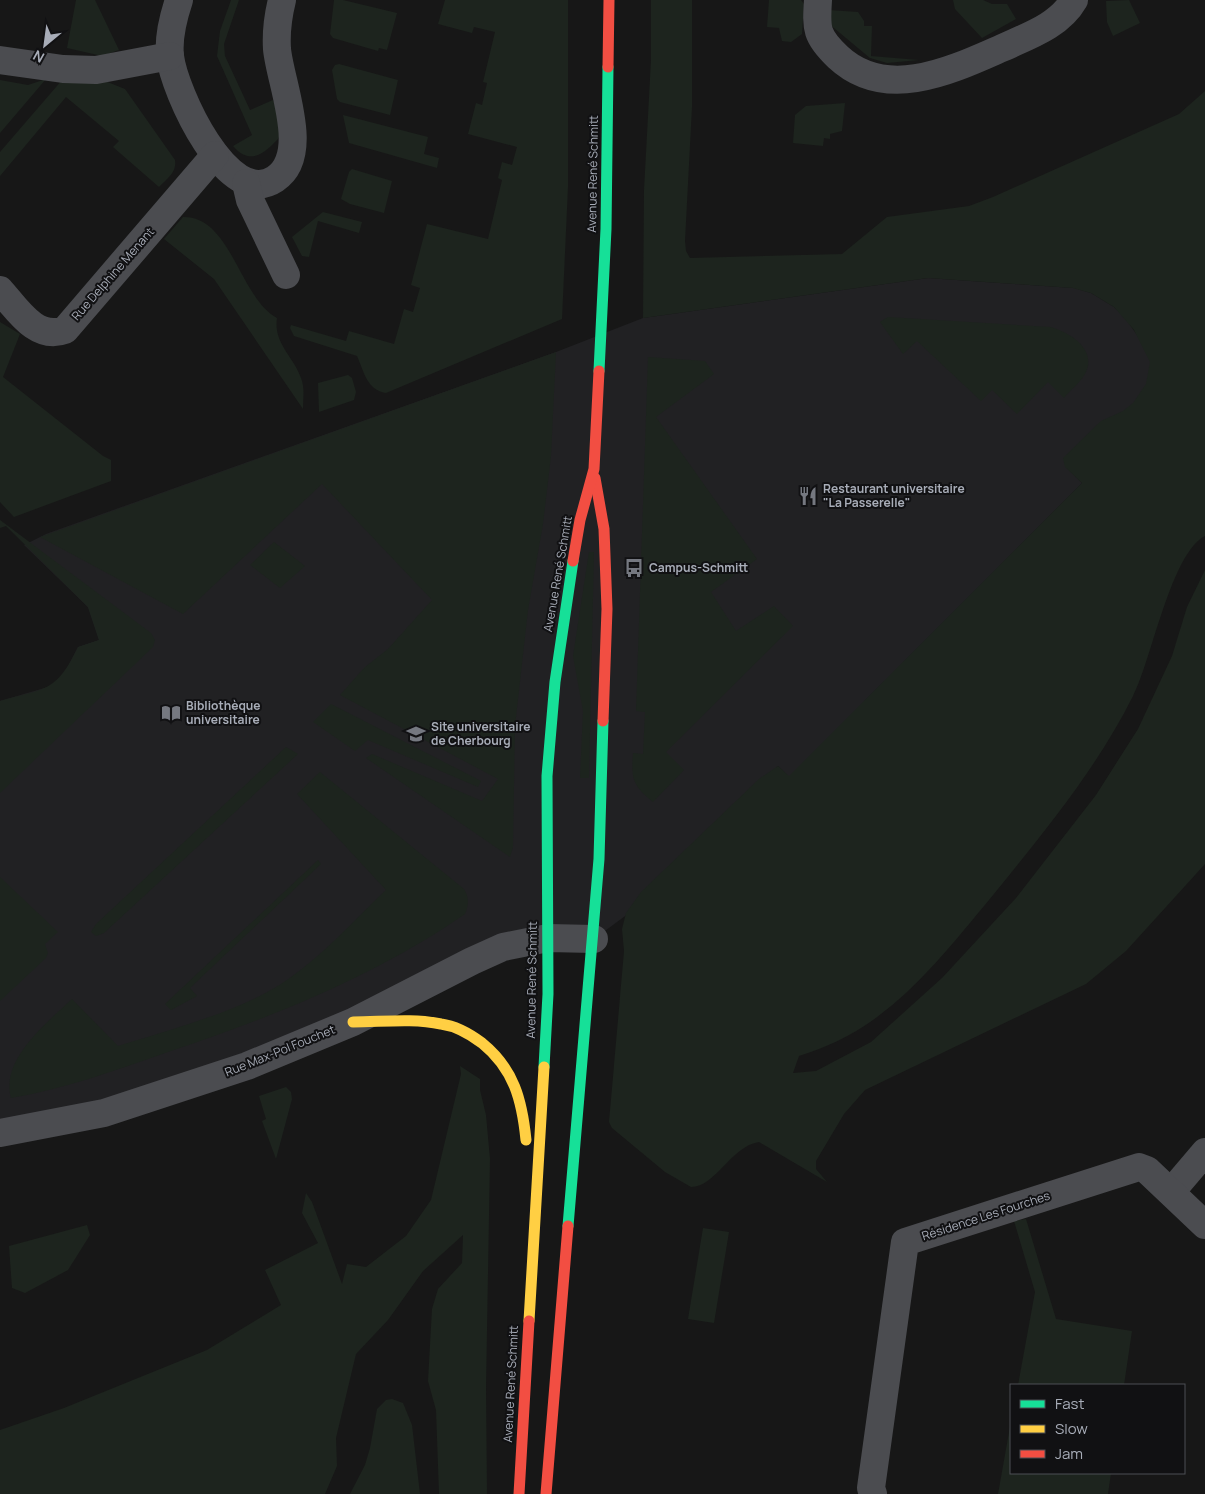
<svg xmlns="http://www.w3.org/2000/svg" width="1205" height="1494" viewBox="0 0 1205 1494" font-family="Manrope,sans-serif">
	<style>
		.built { fill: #212123 }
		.green { fill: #1d241e }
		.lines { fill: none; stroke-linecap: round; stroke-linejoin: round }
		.street { stroke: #4b4c50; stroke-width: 28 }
		.fast { stroke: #16e098; stroke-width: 11 }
		.slow { stroke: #ffcf43; stroke-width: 11 }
		.jam { stroke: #f24e42; stroke-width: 11 }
		.labels { text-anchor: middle; stroke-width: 4; stroke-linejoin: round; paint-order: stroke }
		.street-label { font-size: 12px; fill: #a8adb8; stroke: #111113 }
		.poi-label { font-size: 12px; font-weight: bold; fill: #a8adb8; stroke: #111113; text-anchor: start }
	</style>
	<rect width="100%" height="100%" fill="#171717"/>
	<polygon class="built" points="928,278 1074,288 1091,293 1114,307 1126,319 1165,376 1065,466 1082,483 789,777 778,766 659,891 594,939 548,938 353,1022 0,1133 0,701 48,687 57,682 65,672 78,647 99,640 88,607 24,545 46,534 556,352 643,318"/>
	<g class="green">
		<polygon points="76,0 95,0 119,50 102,56 67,48"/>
		<path d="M231,0H239L224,44L225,56L250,110L273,100C277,110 282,120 281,131C281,137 276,141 273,144C259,158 247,162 233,146L252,135L217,56L220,31Z"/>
		<polygon points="334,0 343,0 397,13 387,50 379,48 378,51 333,38 330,34"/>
		<path d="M445,0H568V187L562,319L386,393C367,390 364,372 357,356L294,336L290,328L291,325L346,341L349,331L394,344L404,309L413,312L420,288L411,285L427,224L488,239L502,180L498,178L502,162L512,165L517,147L468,134L476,103L482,105L487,83L483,82L495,32L474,27L472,33L438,24Z"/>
		<path d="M651,0H692V107L685,241L686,251L690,258L842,254L887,217L969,206L993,197L1179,114L1205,91V536C1171,553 1152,659 1133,696C1096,770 1041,836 989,900C954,942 918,988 873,1020C851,1036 825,1048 799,1056L793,1073L816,1071L871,1042L942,978L1016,898L1096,795L1138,729L1172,656L1187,607L1205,570V864L1126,951L1086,984L865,1090L844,1114L816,1161V1169L827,1182L759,1142C731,1146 716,1187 691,1187L665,1172L612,1128L609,1122L624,951L622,929L626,913L641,892L759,779L778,766L789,776L1082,483L1065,467L1063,458L1101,421L1123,411L1133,403L1146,384L1150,362L1134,330L1114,307L1091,293L1073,288L928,278L643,318L644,190L651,60Z"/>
		<polygon points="769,0 801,0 804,4 802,34 791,42 782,41 779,28 767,27"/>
		<polygon points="953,0 983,0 992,4 1007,4 1016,19 982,38 955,9"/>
		<polygon points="1129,0 1140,23 1113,36 1107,22 1106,1"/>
		<polygon points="829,10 858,12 864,21 864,26 872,26 871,56 919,60 887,63 870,58 828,23"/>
		<polygon points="339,64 398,80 390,115 340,102 337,99 332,70 335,65"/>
		<polygon points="46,79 0,133 0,80 28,85"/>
		<path d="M63,79L105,81L125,89L175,160C177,172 167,179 159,187L113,147L119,141L66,97L0,176V152Z"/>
		<polygon points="845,103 842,131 830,134 830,139 824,138 823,146 793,143 795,115 806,106"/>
		<polygon points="343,115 428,137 424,154 439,158 437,168 349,143"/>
		<polygon points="352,169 392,181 384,213 350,204 341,199 349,172"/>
		<polygon points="323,212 362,222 359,233 318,221 309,257 302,256 292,237"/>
		<path d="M183,217C231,216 239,297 277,318C273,343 294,357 301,378C305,388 303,399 303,409L214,279L164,239Z"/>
		<path d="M888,317L1050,327C1070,332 1098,350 1085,374C1080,383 1070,390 1064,398L1048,382L1017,414L992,390L981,401L917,341L903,354L880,322Z"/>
		<polygon points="0,322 20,334 3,377 103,456 111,460 111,481 14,517 0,502"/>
		<polygon points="556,352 551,456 543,524 528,610 515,726 513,847 510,857 366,758 372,754 482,801 498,779 340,695 365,667 388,649 432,600 322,484 183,614 40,537"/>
		<path d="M648,357L705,361L714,374L656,417L757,559L711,592L736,631L774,606L793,626L666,752L684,770L653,802C633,785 631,780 633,753L643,754L645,712L636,711Z"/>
		<polygon points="348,375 352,378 356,392 354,400 319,412 318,383"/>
		<path d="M0,520L151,633L155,640L153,647L0,793V701C45,688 56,693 78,647L99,640L88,607L6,526L0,528Z"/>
		<polygon points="274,542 305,566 280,588 250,565"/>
		<polygon points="589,552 594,552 589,778 580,778 583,711 573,656"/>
		<polygon points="331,704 481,781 478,787 368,740 355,751 313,722"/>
		<polygon points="286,747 298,754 104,933 96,936 91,932 96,924"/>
		<path d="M320,772L464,889C469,897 469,905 465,914C374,977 272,1017 168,1052C117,1070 64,1089 11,1098C0,1059 48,1022 72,999L118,1046C166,1031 240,1011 281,984C320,959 352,922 386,890L297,794Z"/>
		<polygon points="318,860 321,864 190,988 197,996 171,1010 165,1004"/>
		<polygon points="0,877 58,932 45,944 48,953 46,958 0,1001"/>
		<polygon points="460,1066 480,1079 480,1090 486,1115 490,1159 486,1388 487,1494 439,1494 436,1410 428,1381 432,1309 438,1289 462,1263 463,1235 423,1271 388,1320 356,1354 336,1438 337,1466 325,1494 0,1494 0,1430 64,1408 207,1350 281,1305 265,1270 318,1243 302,1213 306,1193 312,1202 342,1284 347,1264 366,1267 406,1236 431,1200 461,1074"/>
		<polygon points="286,1087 291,1092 292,1099 276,1159 262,1121 266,1119 259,1096"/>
		<polygon points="1026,1219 1056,1319 1132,1331 1124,1385 1018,1385 1035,1292 1014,1221"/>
		<polygon points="87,1225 90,1235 68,1270 25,1293 12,1288 9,1246"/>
		<polygon points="703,1228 729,1232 714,1323 688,1319"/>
		<polygon points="392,1399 403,1403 412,1425 420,1494 350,1494 365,1465 370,1448 377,1409 386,1400"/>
		<polygon points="1011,1421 1011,1473 1111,1473 1108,1494 998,1494"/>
	</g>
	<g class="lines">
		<g class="street">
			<path d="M179,0C173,18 168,37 170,56C174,91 228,210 275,179C312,155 280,83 277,49C276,33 278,16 282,0"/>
			<path d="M818,0C816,29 816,36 838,57C886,102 952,70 1002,48C1028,36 1059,26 1074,0"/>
			<polyline points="0,60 63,69 96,70 170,56"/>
			<polyline points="246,183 250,200 286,275"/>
			<path d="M0,290C17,309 36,341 65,330L215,155"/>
			<polyline points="0,1133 104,1113 247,1066 353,1022 472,961 503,947 548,938 594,939"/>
			<polyline points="1171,1192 1205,1152"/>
			<polyline points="873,1494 871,1488 905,1242 1139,1167 1147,1170 1205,1225"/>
		</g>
		<g class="fast">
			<polyline points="599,371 606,229 608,67"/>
			<polyline points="544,1067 548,994 547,776 555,682 573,561"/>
			<polyline points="568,1226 599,859 603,721"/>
		</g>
		<g class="slow">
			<path d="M353,1022C382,1022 412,1018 441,1024C456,1026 470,1034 482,1043C514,1069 522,1100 526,1140"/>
			<polyline points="529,1321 544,1067"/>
		</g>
		<g class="jam">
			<polyline points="608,67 609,0"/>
			<polyline points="595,478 604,529 607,609 603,721"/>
			<polyline points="573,561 580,520 594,469 599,371"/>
			<polyline points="519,1494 529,1321"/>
			<polyline points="546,1494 568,1226"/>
		</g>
	</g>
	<defs>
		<g id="restaurant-bare" transform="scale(1.5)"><path d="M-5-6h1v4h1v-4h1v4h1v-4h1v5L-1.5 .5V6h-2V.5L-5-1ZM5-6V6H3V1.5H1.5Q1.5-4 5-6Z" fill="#757880" stroke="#111113" stroke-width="2.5" paint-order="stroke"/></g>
		<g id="bus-bare" transform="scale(1.5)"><path d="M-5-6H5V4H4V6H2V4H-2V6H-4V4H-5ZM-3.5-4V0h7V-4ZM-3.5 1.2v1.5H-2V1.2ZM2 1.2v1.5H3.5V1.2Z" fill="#757880" stroke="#111113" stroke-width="2.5" paint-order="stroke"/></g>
		<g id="library-bare" transform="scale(1.5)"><path d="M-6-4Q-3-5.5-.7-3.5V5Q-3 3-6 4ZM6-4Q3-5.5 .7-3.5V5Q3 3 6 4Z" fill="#757880" stroke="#111113" stroke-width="2.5" paint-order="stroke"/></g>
		<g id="university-bare" transform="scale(1.5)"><path d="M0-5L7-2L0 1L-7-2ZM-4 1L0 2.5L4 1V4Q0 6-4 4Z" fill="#757880" stroke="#111113" stroke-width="2.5" paint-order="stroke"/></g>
	</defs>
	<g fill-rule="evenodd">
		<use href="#restaurant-bare" x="808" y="496"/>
		<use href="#bus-bare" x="634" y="568"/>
		<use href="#library-bare" x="171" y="713"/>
		<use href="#university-bare" x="416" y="734"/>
	</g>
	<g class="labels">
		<g class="street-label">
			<text transform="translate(593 174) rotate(-89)" y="4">Avenue René Schmitt</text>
			<text transform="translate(113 274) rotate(-49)" y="4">Rue Delphine Menant</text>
			<text transform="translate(558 574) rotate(-80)" y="4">Avenue René Schmitt</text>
			<text transform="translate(532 980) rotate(-89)" y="4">Avenue René Schmitt</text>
			<text transform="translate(280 1051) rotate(-22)" y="4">Rue Max-Pol Fouchet</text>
			<text transform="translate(986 1216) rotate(-18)" y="4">Résidence Les Fourches</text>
			<text transform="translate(511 1384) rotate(-87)" y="4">Avenue René Schmitt</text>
		</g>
		<g class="poi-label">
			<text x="823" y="493">Restaurant universitaire<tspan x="823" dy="14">"La Passerelle"</tspan></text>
			<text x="649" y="572">Campus-Schmitt</text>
			<text x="186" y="710">Bibliothèque<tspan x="186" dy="14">universitaire</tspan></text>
			<text x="431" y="731">Site universitaire<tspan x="431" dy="14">de Cherbourg</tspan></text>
		</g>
	</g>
	<rect x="1010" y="1384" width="175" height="90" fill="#111113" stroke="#4d4f55"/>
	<rect x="1020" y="1400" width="25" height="8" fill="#16e098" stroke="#4d4f55"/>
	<text x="1055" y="1409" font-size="15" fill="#a8adb8">Fast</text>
	<rect x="1020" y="1425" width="25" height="8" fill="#ffcf43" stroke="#4d4f55"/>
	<text x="1055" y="1434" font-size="15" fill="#a8adb8">Slow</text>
	<rect x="1020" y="1450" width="25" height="8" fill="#f24e42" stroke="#4d4f55"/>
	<text x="1055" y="1459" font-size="15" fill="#a8adb8">Jam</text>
	<g transform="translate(45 45) rotate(209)" stroke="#111113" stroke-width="4" paint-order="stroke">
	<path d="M0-4L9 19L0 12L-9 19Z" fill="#a8adb8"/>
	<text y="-8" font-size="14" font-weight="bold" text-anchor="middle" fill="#a8adb8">N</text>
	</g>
</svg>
